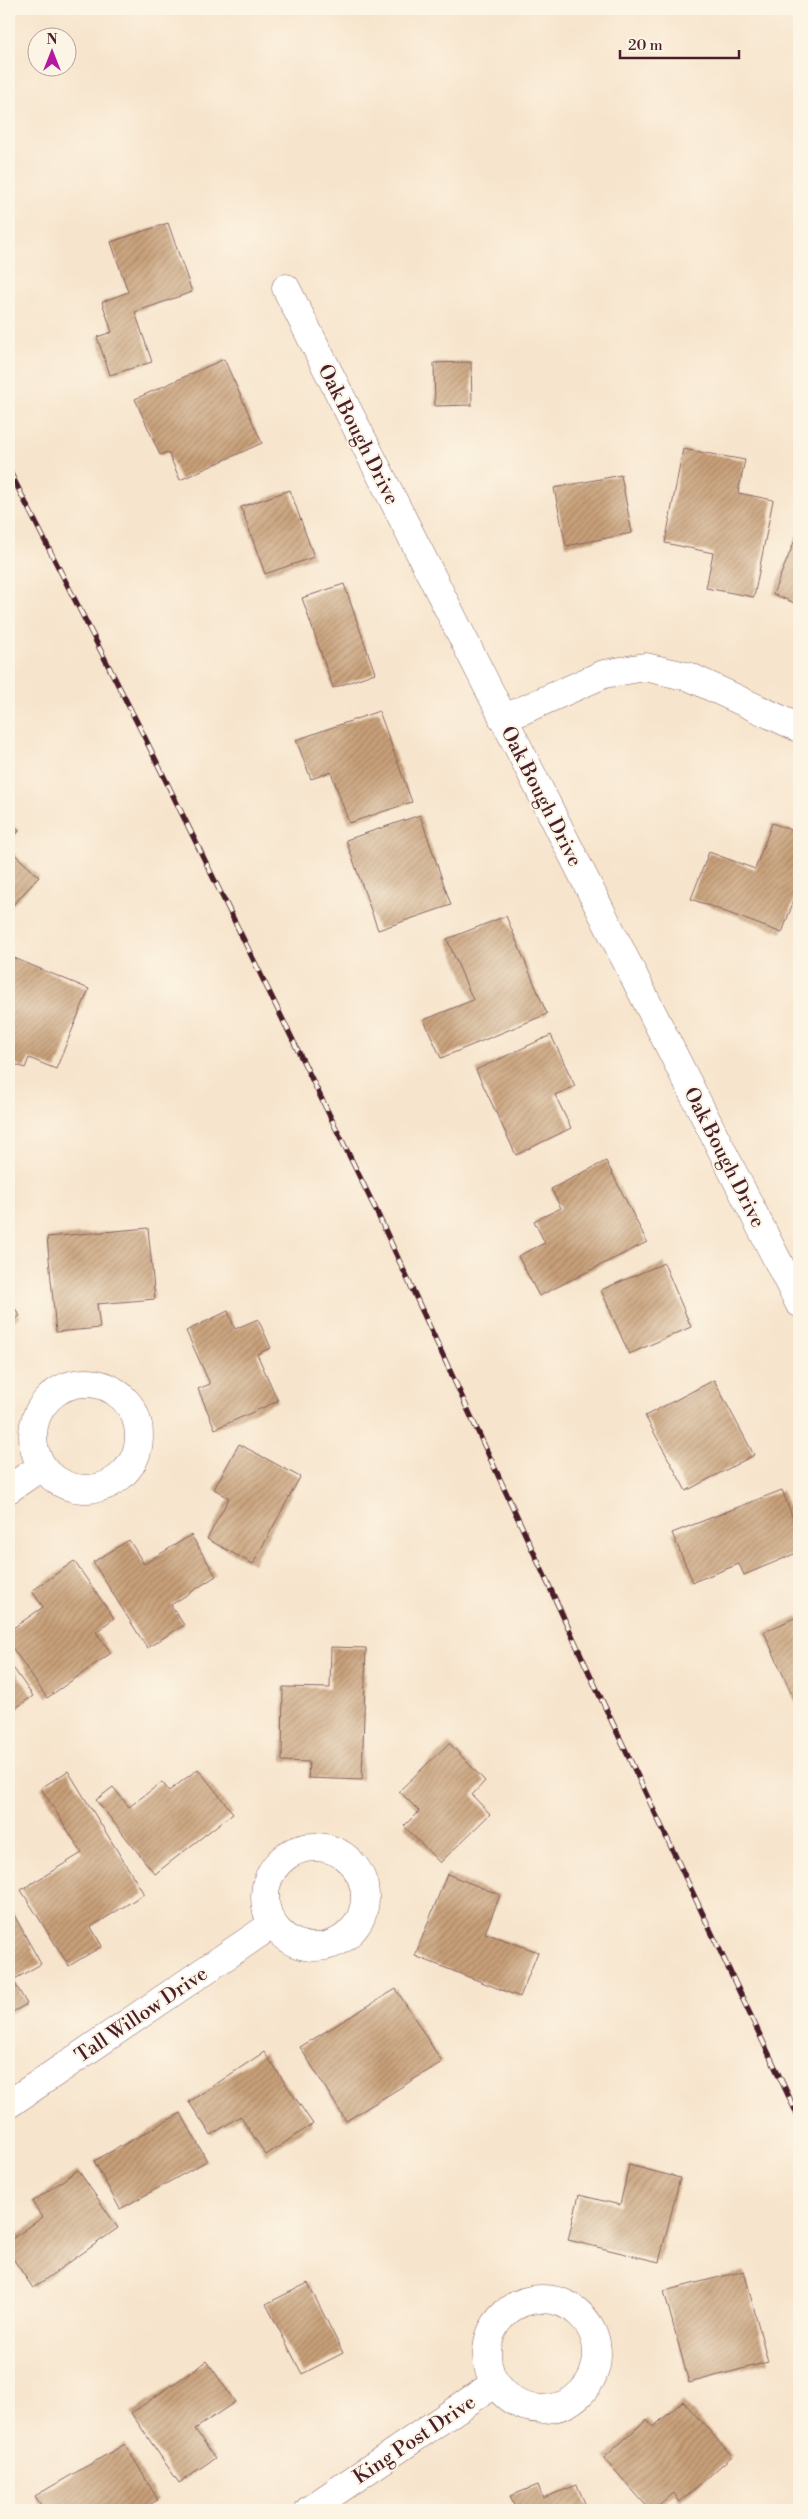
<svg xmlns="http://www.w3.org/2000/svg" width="808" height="2519" viewBox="0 0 808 2519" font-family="'Libre Bodoni',serif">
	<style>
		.building { fill: url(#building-hatch) }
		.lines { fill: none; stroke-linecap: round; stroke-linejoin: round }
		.street-casing { stroke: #876463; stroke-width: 29 }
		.street { stroke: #fff; stroke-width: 28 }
		.rail-casing { stroke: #4a1f2b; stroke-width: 5.5 }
		.rail { stroke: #fcf5e5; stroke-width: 4; stroke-dasharray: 11; stroke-linecap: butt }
		.labels { text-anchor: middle; stroke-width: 4; stroke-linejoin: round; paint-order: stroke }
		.street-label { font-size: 20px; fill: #4a1f2b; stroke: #fcf5e5 }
	</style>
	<defs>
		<pattern id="building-hatch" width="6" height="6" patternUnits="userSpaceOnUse" patternTransform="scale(1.25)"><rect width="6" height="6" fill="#c8a079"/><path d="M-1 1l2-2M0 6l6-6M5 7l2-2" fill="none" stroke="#a48263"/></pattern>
	</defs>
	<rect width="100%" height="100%" fill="#fcf5e5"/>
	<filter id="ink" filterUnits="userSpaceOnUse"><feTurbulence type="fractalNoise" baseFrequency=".02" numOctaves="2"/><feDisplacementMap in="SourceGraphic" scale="10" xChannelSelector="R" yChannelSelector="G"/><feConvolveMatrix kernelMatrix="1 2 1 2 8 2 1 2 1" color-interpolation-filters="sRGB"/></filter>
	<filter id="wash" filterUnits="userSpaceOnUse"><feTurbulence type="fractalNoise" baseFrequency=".0096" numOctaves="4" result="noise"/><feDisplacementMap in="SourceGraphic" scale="20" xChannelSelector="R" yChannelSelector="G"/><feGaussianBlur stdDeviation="1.12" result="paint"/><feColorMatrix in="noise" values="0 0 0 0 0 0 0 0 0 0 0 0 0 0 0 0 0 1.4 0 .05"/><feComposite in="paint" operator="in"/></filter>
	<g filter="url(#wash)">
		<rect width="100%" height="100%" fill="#f7e4cc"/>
		<g id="blocks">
			<g class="building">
				<polygon points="168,223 192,292 135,312 152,362 110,375 97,337 112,332 102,302 128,292 111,242"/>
				<polygon points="224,359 262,443 180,480 168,452 160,455 135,399"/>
				<polygon points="471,362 472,405 435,406 434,363"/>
				<polygon points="683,449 745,460 738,493 773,500 754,597 706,588 713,553 665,543"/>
				<polygon points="621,475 632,533 566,546 554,488"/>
				<polygon points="290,490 314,557 265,574 241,507"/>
				<polygon points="799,530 799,605 773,594"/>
				<polygon points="344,584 375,673 333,688 302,598"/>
				<polygon points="379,711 412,802 349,823 331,772 311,779 296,740"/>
				<polygon points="420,815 451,905 378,930 346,840"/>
				<polygon points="9,821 19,831 9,842"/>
				<polygon points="772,823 799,833 799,886 782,933 691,899 709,852 755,869"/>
				<polygon points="9,849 39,877 9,909"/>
				<polygon points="506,916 547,1014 441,1058 424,1020 473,1000 447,939"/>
				<polygon points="9,956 89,989 56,1069 29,1058 25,1068 9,1062"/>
				<polygon points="551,1035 575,1086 555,1095 571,1128 516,1155 476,1070"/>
				<polygon points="606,1161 647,1242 539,1296 518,1256 545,1243 534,1221 561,1208 551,1189"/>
				<polygon points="148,1228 155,1299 97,1304 100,1328 56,1332 47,1237"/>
				<polygon points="664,1263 691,1327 629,1354 601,1290"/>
				<polygon points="9,1299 20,1316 9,1324"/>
				<polygon points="228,1311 235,1329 258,1319 271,1348 257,1354 278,1401 215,1429 198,1389 210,1384 186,1331"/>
				<polygon points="714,1380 754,1455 686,1491 645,1416"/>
				<polygon points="239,1444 300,1477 253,1564 207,1539 229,1498 214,1489"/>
				<polygon points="782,1490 799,1534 799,1552 744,1575 739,1564 693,1582 672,1533"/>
				<polygon points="191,1535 216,1576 171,1605 184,1625 147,1648 93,1562 129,1540 144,1564"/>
				<polygon points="74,1561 114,1618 96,1632 111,1653 47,1698 9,1643 9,1631 43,1607 32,1591"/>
				<polygon points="799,1616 799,1703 796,1704 764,1632"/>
				<polygon points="331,1647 366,1648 362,1780 308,1778 309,1762 282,1761 283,1687 330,1688"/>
				<polygon points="9,1662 33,1696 9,1713"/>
				<polygon points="449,1743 485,1781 472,1795 490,1814 440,1863 404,1826 419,1811 399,1791"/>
				<polygon points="198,1769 233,1813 155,1874 96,1800 113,1787 129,1807 162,1782 169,1791"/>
				<polygon points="68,1771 144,1894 91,1927 102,1946 69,1966 21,1890 82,1853 41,1788"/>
				<polygon points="447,1874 500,1895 485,1933 538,1952 520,1997 415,1956"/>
				<polygon points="9,1906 41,1964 13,1980 27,2004 9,2014"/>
				<polygon points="396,1989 442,2062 346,2121 300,2047"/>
				<polygon points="264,2052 313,2124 266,2155 240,2116 211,2135 189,2102"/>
				<polygon points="181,2113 207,2161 120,2209 94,2161"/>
				<polygon points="629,2165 680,2178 659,2262 568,2240 579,2195 620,2205"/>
				<polygon points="78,2170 118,2228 33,2288 9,2253 9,2241 43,2217 32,2202"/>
				<polygon points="744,2271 768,2362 689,2383 664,2291"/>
				<polygon points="308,2283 343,2353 302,2374 266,2304"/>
				<polygon points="207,2361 235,2402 195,2429 215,2458 179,2483 131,2413"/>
				<polygon points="683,2401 732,2456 680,2502 674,2493 654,2510 650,2510 604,2458 647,2419 653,2427"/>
				<polygon points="125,2444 158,2500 140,2510 44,2510 35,2496"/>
				<polygon points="538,2485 543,2498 577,2485 588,2510 516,2510 510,2496"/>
			</g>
		</g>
	</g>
	<g filter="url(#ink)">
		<use href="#blocks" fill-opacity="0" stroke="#876463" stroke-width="1"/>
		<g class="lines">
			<g class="street-casing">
				<g id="street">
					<polyline points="286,288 799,1303"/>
					<polyline points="503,719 604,674 645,667 690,677 799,728"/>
					<circle cx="86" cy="1436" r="53"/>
					<polyline points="9,1489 42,1466"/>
					<circle cx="315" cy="1897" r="50"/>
					<polyline points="9,2104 273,1924"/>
					<circle cx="542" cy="2354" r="55"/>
					<polyline points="309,2510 494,2384"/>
				</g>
			</g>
			<use href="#street" class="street"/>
			<g class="rail-casing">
				<polyline id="rail" points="9,470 143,734 374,1206 598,1692 799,2118"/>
			</g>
			<use href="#rail" class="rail"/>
		</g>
	</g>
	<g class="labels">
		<g class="street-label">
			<text transform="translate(359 434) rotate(63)" y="7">Oak Bough Drive</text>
			<text transform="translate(542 796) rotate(63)" y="7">Oak Bough Drive</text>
			<text transform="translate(725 1157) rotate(63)" y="7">Oak Bough Drive</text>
			<text transform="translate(141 2014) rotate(-34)" y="7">Tall Willow Drive</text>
			<text transform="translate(414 2439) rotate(-34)" y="7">King Post Drive</text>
		</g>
	</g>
	<rect width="808" height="2519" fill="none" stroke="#fcf5e5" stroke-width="30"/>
	<g transform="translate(52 52)"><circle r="24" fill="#fcf5e5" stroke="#b59f9b"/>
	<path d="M0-4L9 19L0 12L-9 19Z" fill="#b5179e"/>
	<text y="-8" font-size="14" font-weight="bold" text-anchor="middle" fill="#4a1f2b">N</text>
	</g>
	<path d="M620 50v8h119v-8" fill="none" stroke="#4a1f2b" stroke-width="2.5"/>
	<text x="628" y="50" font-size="15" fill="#4a1f2b" stroke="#fcf5e5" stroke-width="4" paint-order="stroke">20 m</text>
</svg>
